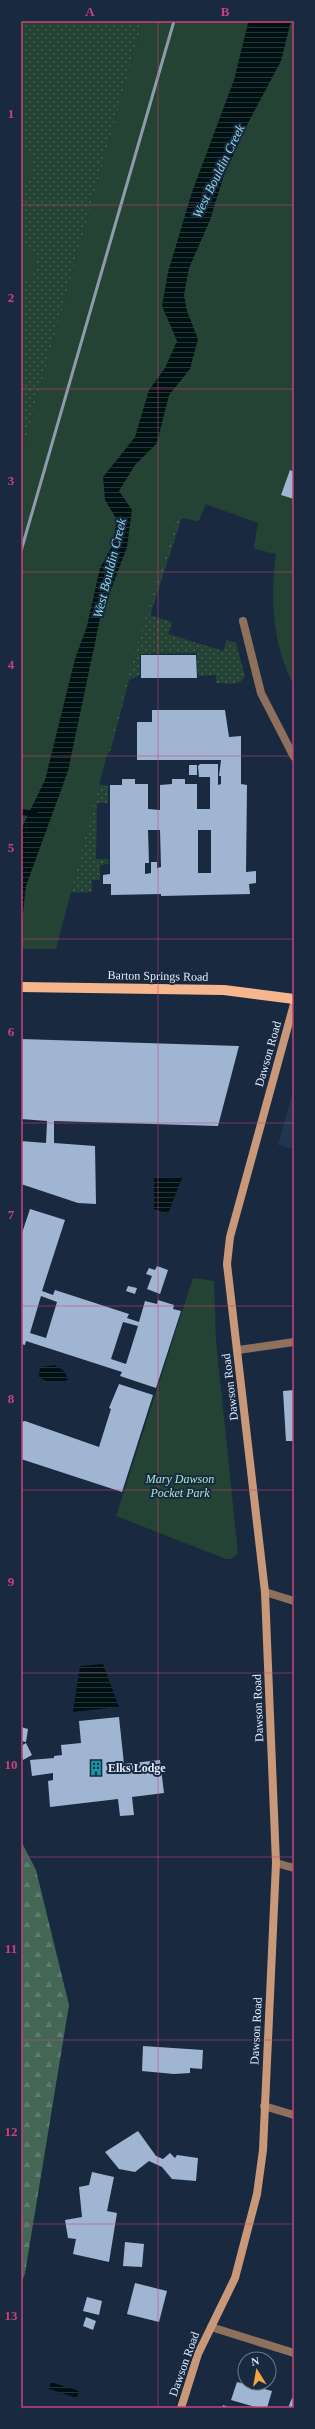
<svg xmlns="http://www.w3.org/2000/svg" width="315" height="2429" viewBox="0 0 315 2429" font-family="Georgia,serif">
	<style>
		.built { fill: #20354f }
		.grass { fill: url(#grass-dots) }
		.forest { fill: url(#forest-firs) }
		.green { fill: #244335 }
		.water { fill: url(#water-rules) }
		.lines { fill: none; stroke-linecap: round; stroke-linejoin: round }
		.stream { stroke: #001114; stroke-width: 6 }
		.building { fill: #a0b5d2; fill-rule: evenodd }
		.street { stroke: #8f705c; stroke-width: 8 }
		.secondary { stroke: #c99878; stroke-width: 8 }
		.primary { stroke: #f6b78e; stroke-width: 10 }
		.rail { stroke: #8d9bad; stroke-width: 3 }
		.grid { fill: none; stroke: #c8427b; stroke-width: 1; stroke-opacity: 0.55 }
		.labels { text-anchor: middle; stroke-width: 4; stroke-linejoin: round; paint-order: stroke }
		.street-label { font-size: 12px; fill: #e0ebfa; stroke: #192a40 }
		.park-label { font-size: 12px; font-style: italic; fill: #a8e8ca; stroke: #192a40 }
		.poi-label { font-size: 12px; font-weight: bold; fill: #e0ebfa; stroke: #192a40; text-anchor: start }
		.water-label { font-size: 13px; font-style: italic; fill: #90dee9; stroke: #192a40 }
		.neatline { fill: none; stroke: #c8427b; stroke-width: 1.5 }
		.grid-label { font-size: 13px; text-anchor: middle; font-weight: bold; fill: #c8427b }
	</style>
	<defs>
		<pattern id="grass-dots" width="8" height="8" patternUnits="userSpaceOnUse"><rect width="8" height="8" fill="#244335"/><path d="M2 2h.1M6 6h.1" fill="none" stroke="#445e53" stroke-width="1.8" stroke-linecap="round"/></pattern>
		<pattern id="forest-firs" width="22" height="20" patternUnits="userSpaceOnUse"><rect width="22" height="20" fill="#436655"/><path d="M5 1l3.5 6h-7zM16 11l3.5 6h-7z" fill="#5e7c6e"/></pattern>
		<pattern id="water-rules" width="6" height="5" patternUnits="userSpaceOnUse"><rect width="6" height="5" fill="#001114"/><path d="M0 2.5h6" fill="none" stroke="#253437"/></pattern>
	</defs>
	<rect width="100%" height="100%" fill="#192a40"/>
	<polygon class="built" points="294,1088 294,1149 278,1145"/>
	<g class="grass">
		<polygon points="21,21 143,21 21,456"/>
		<path d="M294,294L199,520L182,517L150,615L172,622L168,634L223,651L227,640L236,643L245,676C240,687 227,683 216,683V675L198,676L197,653L140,654V675L129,680L111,749L102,763L97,784L108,786V803H97L96,859H108L109,864L100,865V880H92V892L56,893L174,511Z"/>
	</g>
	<polygon class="forest" points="21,1841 36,1870 69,2005 25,2273 21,2285"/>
	<g class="green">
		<path d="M143,21H294V686C272,643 270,600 276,554L255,549L254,546L258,523L205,504L199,520L197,521L177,517L129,671L56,949H21V456Z"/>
		<path d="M21,144C38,153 36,175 21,184Z"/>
		<path d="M21,247L33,252C37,262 36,269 31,279L21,282Z"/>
		<polygon points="193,1278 214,1281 216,1341 238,1553 232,1559 226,1559 116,1516"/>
	</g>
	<g class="water">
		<polygon points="250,21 291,21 281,61 249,121 224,175 210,220 189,268 184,295 187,311 198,339 190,369 169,395 157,443 135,465 119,491 132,510 127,547 100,619 68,771 26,886 21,931 21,829 45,780 75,659 87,626 100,568 111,548 117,520 105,500 103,477 135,437 149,390 165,368 177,341 162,306 168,272 192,192 234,80 248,23"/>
		<polygon points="154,1177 182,1178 168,1214 154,1209"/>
		<polygon points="55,1365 65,1372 68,1379 66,1381 46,1381 39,1377 40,1367"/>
		<polygon points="103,1664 119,1707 73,1712 80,1666"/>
		<polygon points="51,2382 79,2391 77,2398 49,2389"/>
	</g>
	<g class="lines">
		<polyline class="stream" points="21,812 35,814"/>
	</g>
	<g class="building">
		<polygon points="290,470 294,472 294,499 281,495"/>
		<polygon points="141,655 196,655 197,678 141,678"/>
		<path d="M152,710H225L229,737L241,736V784L247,785L246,872L256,871V883L249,884L250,894L161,896V894L111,895V884H103V875L110,874V785H122V779H135V784H148V809L160,810V785L172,784V779H185V784H197V809H210V777H199L198,766L200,764H218V785L221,784V776H219L221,760H137V722H152ZM148,830H160L161,867L157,868V862H151V873L145,874V863H149ZM198,830H211V873H198Z"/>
		<rect x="189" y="765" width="8" height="10"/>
		<polygon points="21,1039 239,1046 218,1126 54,1121 54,1143 95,1146 96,1204 78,1203 21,1184 21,1141 46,1143 47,1121 21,1119"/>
		<path d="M30,1209L65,1220L42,1291L53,1295L55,1290L129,1314L127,1318L139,1322L145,1301L157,1304L158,1300L174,1305L173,1309L181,1311L156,1388L120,1376L122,1372L26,1341L25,1345L21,1344V1236ZM41,1296L57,1302L46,1338L30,1333ZM123,1322L138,1326L126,1364L111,1359Z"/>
		<polygon points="157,1266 168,1270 160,1294 147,1289 152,1276 146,1274 149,1268 155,1270"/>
		<polygon points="128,1286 137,1288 135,1294 126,1291"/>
		<polygon points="119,1384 153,1395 122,1492 21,1459 21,1422 25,1421 99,1447 111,1409 109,1408"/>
		<polygon points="294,1390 294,1441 286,1441 283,1391"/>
		<polygon points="119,1717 124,1764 160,1760 164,1793 132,1797 134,1815 120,1816 118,1799 50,1807 48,1781 53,1780 53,1773 32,1776 30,1760 54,1758 54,1756 62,1755 61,1745 81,1743 79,1721"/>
		<polygon points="21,1727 28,1729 26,1742 21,1741"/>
		<polygon points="26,1743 32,1755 23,1760 21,1746"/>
		<polygon points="143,2046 203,2050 202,2069 190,2068 190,2073 174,2074 142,2071"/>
		<polygon points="138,2131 156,2156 163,2159 170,2153 175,2158 177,2155 198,2158 196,2181 172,2179 162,2167 149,2161 135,2172 119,2169 105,2152"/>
		<polygon points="92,2172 114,2177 107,2211 117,2213 109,2262 73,2254 76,2239 68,2238 65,2220 82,2217 79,2187 89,2185"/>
		<polygon points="125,2242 144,2244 142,2267 123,2266"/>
		<polygon points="135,2283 167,2291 159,2322 127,2314"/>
		<polygon points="87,2297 102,2301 99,2315 83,2311"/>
		<polygon points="86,2317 96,2321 93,2330 83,2326"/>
		<polygon points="237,2382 272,2391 267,2408 259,2408 231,2400"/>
		<polygon points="292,2398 294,2398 294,2408 288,2408"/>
		<polygon points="223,2405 231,2408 222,2408"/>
	</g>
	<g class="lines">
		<g class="street">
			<polyline points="243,621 261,693 294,757"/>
			<polyline points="238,1350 294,1342"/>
			<polyline points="265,1592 294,1601"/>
			<polyline points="276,1863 294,1868"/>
			<polyline points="264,2106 294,2115"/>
			<polyline points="211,2327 294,2353"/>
		</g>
		<polyline class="secondary" points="181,2408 198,2354 235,2278 257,2194 263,2150 276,1863 265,1592 227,1264 230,1237 294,1004"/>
		<polyline class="primary" points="21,987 224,990 294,999"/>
		<polyline class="rail" points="21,551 174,21"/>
	</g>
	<path class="grid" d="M158,21V2408M21,205H294M21,389H294M21,572H294M21,756H294M21,939H294M21,1123H294M21,1306H294M21,1490H294M21,1673H294M21,1857H294M21,2040H294M21,2224H294"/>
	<defs>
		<g id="building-bare" transform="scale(1.2)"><path d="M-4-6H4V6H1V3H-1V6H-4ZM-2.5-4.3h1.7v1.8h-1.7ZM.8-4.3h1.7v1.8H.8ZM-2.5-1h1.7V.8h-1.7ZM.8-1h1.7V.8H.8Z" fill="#0f9aa8" stroke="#192a40" stroke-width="2.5" paint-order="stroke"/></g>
	</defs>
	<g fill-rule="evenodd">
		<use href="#building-bare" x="96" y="1768"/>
	</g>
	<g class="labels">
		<g class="street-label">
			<text transform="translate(158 976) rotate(1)" y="4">Barton Springs Road</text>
			<text transform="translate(268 1054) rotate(-74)" y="4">Dawson Road</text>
			<text transform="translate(230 1387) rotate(-97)" y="4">Dawson Road</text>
			<text transform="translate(258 1708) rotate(-92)" y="4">Dawson Road</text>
			<text transform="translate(256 2031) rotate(-87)" y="4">Dawson Road</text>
			<text transform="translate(184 2364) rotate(-70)" y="4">Dawson Road</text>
		</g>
		<g class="park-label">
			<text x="180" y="1483">Mary Dawson<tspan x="180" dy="14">Pocket Park</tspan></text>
		</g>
		<g class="poi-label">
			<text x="108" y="1772">Elks Lodge</text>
		</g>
		<g class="water-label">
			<text transform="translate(218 171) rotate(-64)" y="5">West Bouldin Creek</text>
			<text transform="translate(109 568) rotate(-76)" y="5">West Bouldin Creek</text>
		</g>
	</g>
	<rect width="315" height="2429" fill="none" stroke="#192a40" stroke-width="44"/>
	<g transform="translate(257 2371) rotate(349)"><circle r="19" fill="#192a40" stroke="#69778a"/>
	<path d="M0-3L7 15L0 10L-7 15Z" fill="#f1a63f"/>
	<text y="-6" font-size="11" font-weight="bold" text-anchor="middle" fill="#e0ebfa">N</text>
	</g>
	<rect x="22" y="22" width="271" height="2385" class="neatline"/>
	<g class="grid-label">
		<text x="90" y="16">A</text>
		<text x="225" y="16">B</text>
		<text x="11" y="118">1</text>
		<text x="11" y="302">2</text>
		<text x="11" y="485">3</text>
		<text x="11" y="669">4</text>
		<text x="11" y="852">5</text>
		<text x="11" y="1036">6</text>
		<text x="11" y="1219">7</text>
		<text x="11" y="1403">8</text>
		<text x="11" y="1586">9</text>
		<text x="11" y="1769">10</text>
		<text x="11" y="1953">11</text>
		<text x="11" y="2136">12</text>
		<text x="11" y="2320">13</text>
	</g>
</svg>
